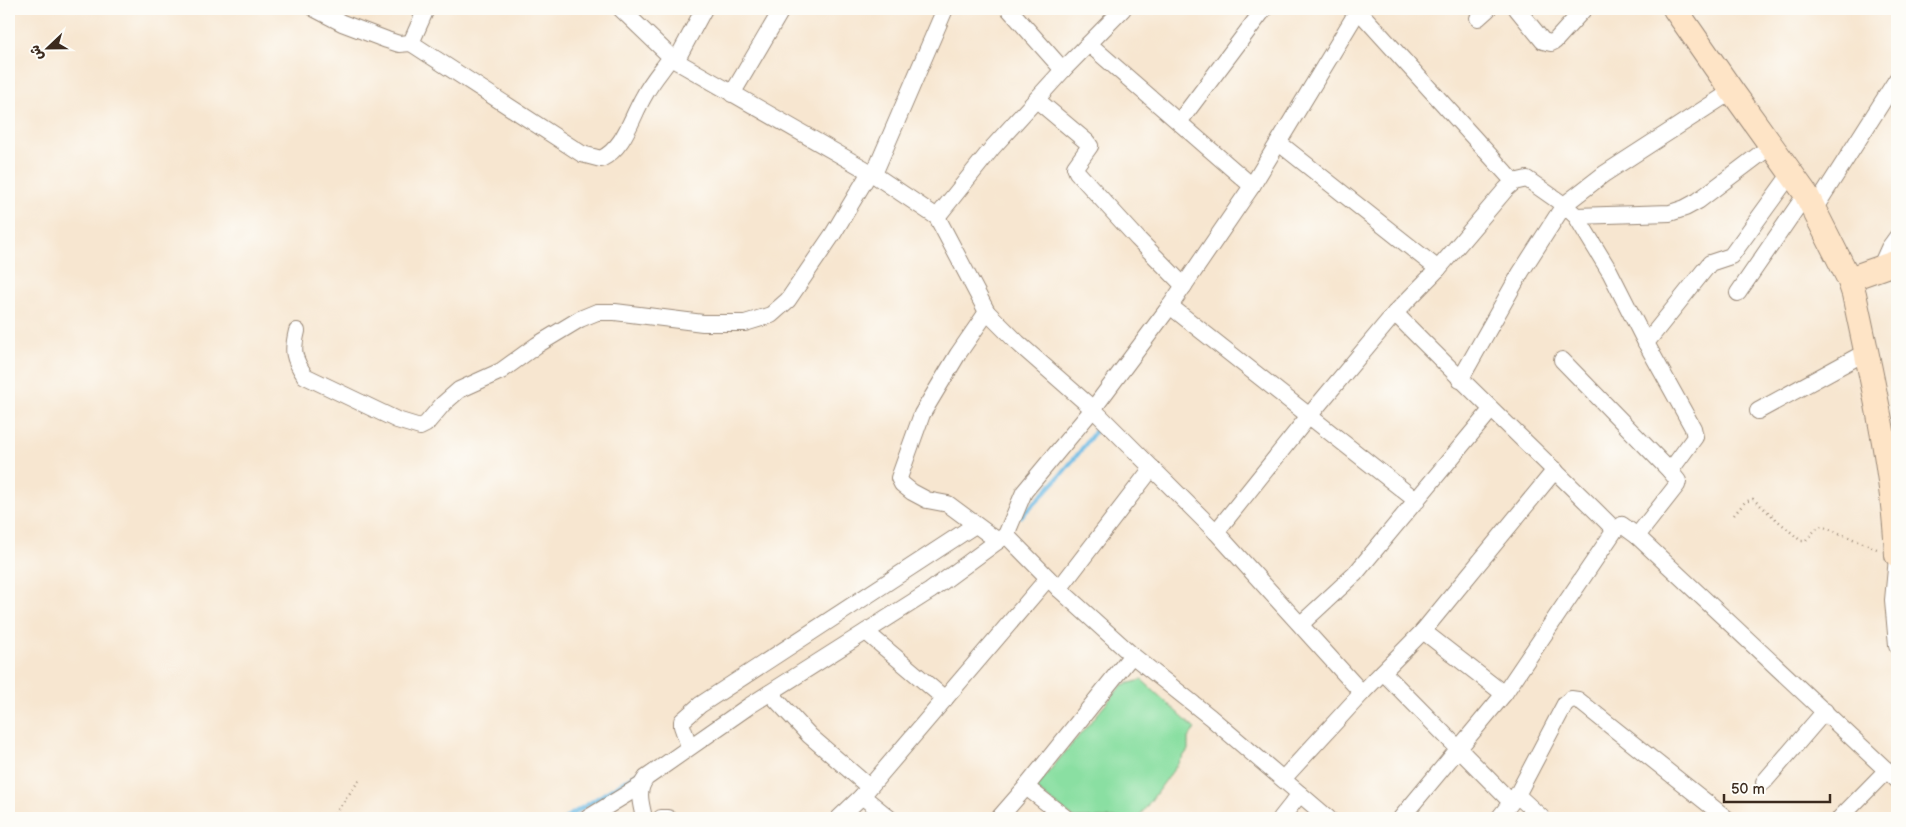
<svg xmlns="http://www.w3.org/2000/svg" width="1906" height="827" viewBox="0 0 1906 827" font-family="'Balsamiq Sans','Playpen Sans Arabic',sans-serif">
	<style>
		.pitch { fill: #8adfa2; stroke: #628460 }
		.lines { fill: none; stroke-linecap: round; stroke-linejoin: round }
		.stream { stroke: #68b8e3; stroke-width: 4.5 }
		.street-casing { stroke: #987; stroke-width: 18 }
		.secondary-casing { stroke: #987; stroke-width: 26 }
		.path { stroke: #987; stroke-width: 2.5; stroke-dasharray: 1 4; stroke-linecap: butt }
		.street { stroke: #fff; stroke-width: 16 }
		.secondary { stroke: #fee4c6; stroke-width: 24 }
	</style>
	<rect width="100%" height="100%" fill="#fdfcf7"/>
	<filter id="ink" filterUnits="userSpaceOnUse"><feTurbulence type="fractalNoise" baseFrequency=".02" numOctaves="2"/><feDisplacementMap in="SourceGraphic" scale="10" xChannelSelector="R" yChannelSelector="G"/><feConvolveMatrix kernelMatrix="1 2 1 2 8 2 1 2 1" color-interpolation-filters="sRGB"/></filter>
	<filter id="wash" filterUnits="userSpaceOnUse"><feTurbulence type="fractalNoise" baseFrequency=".0096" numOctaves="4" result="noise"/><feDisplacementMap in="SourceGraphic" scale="20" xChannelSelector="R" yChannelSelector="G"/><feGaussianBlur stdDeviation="1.12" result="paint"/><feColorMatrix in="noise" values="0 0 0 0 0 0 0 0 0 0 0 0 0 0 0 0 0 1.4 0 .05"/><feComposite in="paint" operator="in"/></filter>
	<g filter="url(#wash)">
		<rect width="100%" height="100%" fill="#f7e6d0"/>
		<polygon class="pitch" points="1142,680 1195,729 1188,738 1188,750 1138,818 1074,818 1035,788 1122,685"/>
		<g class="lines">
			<g class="stream">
				<path d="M1021,516C1049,490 1074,461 1096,430"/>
				<polyline points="566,818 654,763"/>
			</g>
		</g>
	</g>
	<g filter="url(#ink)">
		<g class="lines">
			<g class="street-casing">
				<g id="street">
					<polyline points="315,9 342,23 387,40 399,44 411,43"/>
					<path d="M426,9L411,43L582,154L601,159C625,147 631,118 644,96C651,82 662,70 671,57L621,9"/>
					<polyline points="704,9 676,61 870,172 937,217 987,312 1018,343 1093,409 1216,532 1362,693"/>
					<polyline points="1009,9 1063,70"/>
					<polyline points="1517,9 1543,41 1551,43 1555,41 1584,9"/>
					<polyline points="1358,10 1514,182"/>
					<polyline points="1478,18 1488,9"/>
					<polyline points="1089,44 1252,186"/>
					<polyline points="732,94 782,9"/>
					<polyline points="1037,100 1087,142 1090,146 1075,167 1077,172 1138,239 1184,286"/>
					<polyline points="1179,122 1264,9"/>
					<polyline points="1279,143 1438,269"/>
					<polyline points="874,174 945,9"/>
					<polyline points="1815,208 1897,79"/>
					<polyline points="1576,216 1670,213 1685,208 1698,201 1772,145"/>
					<polyline points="937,217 993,147 1063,70 1123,9"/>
					<polyline points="1880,268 1889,248 1897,237"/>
					<polyline points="1738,293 1806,194"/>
					<polyline points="1170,306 1417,501"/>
					<polyline points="987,312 958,354 922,414 899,478 902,484 912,492 927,500 948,504 998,541"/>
					<path d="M1395,313C1467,387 1542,457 1615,530L1622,525L1637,536L1897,780"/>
					<path d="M297,331C292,351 293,358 305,376L397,420L420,427L426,424L443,404L459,390L501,371L537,345L580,319L597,312H615L703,323H745L771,315L788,300L833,234L870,172"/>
					<polyline points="1646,343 1710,263 1731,256 1792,172"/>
					<polyline points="1562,360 1670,471"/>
					<polyline points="1460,380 1521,272 1564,205 1604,174 1732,91"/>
					<polyline points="1758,411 1866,352"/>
					<polyline points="1216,532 1309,416 1395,313 1438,269 1506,189 1514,182 1527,179 1564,205 1576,216 1610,272 1646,343 1693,428 1695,437 1670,471 1678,481 1677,485 1637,536"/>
					<polyline points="1006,535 1024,492 1093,409 1170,306 1252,186 1359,9"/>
					<polyline points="1897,558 1893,600 1897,645"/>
					<polyline points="1059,589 1152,468"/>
					<polyline points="1301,624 1355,574 1491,410"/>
					<polyline points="1423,631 1504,694"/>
					<polyline points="866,632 945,699"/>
					<polyline points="1383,672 1511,802"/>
					<polyline points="770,693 810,736 869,787"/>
					<polyline points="689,746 682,726 682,721 700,705 975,525"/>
					<polyline points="1283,779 1362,693 1423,631 1555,470"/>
					<polyline points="1764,782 1825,711"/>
					<polyline points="1026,787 1066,818"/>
					<polyline points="1517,795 1542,818"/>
					<polyline points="862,796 889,818"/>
					<polyline points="588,818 640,786"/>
					<path d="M644,818C641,803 636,791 646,778L749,706L930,591L1006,535L1059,589L1132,655L1210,717L1328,818"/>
					<polyline points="661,818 668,818"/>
					<polyline points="839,818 862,796 1048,578"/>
					<polyline points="999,818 1026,787 1132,655"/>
					<polyline points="1281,818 1300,794"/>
					<polyline points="1401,818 1504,694 1615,530"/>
					<polyline points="1499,818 1517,795 1565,704 1571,699 1578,700 1726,818"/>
					<polyline points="1840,818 1887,770"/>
				</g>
			</g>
			<g class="secondary-casing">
				<g id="secondary">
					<path d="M1675,9L1732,91L1806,194L1849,279L1854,294C1872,380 1893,467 1897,555"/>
					<polyline points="1849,279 1897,262"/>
				</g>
			</g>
			<g class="path">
				<polyline points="1734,515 1745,502 1753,499 1801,541 1805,541 1818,527 1822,526 1877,549"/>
				<polyline points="332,818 360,779"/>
			</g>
			<use href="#street" class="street"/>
			<use href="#secondary" class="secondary"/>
		</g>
	</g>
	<rect width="1906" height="827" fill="none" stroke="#fdfcf7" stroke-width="30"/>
	<g transform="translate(48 48) rotate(248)" stroke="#fdfcf7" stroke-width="4" paint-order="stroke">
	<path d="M0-4L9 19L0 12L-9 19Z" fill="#3b2a1e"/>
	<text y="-8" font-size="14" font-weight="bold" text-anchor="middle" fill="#3b2a1e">ش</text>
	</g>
	<path d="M1724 794v8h106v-8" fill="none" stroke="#3b2a1e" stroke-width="2.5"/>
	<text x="1731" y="794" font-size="15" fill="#3b2a1e" stroke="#fdfcf7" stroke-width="4" paint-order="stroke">50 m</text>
</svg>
